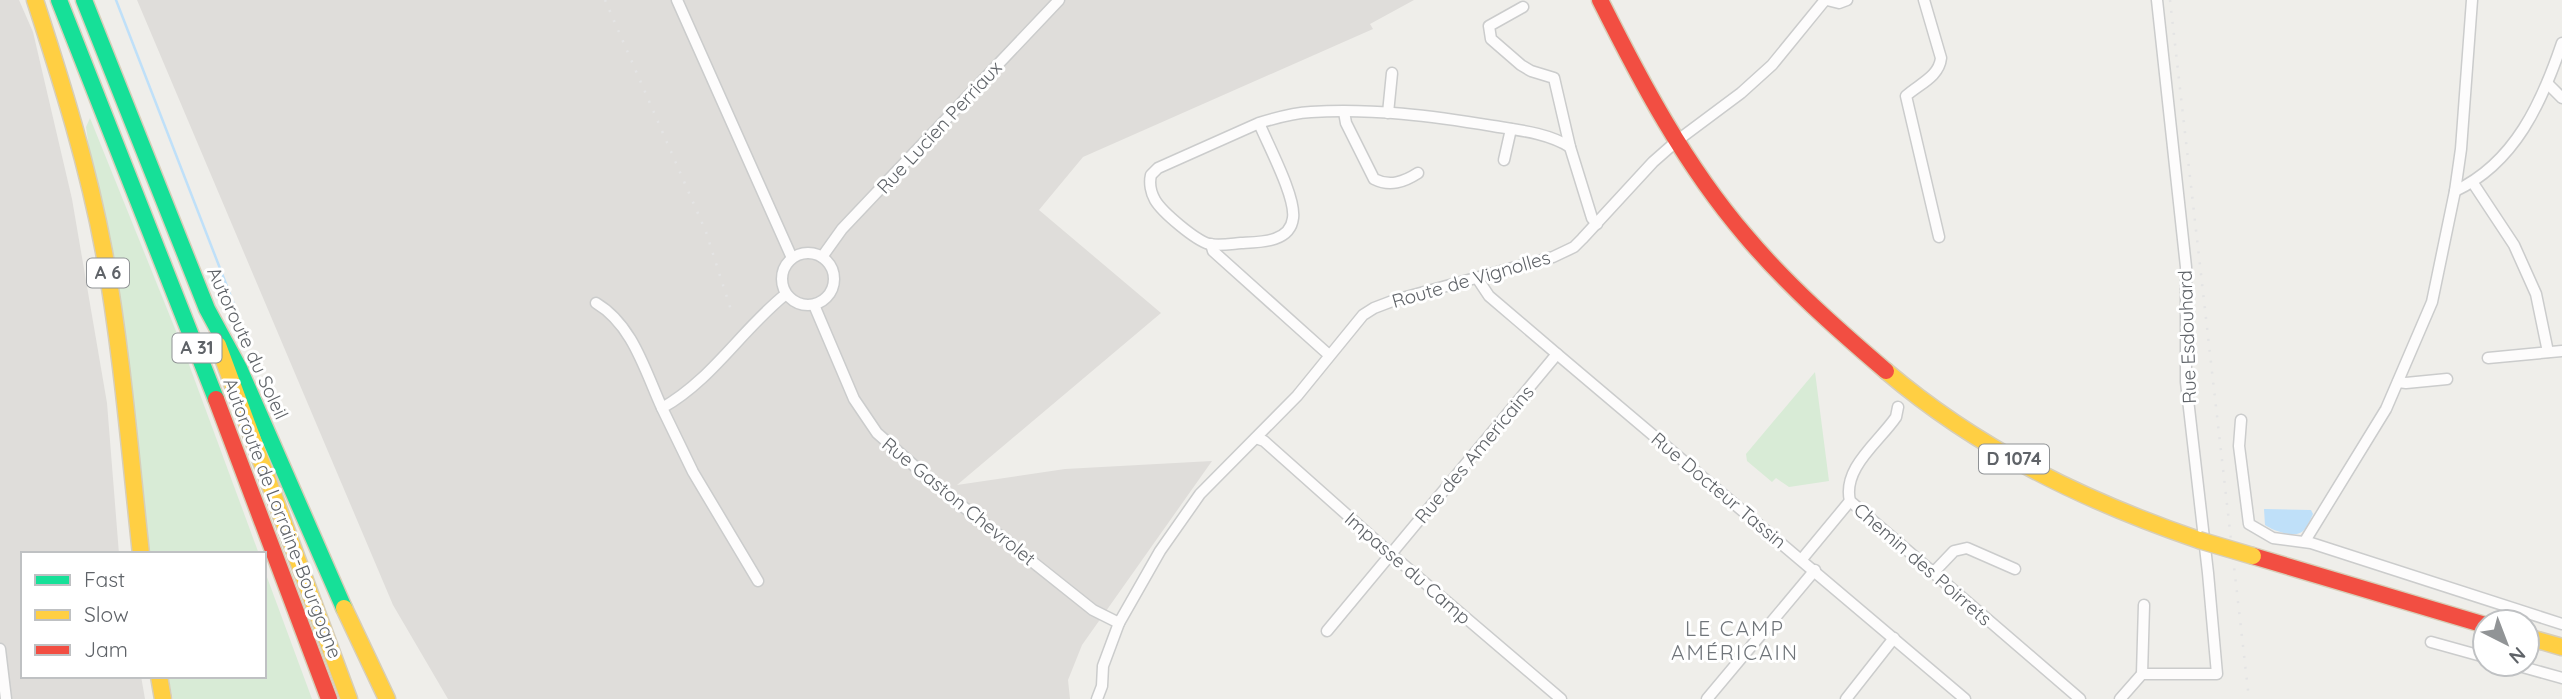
<svg xmlns="http://www.w3.org/2000/svg" width="2562" height="699" viewBox="0 0 2562 699" font-family="Quicksand,sans-serif">
	<style>
		.industrial { fill: #dfddda }
		.green { fill: #d8ebd6 }
		.water { fill: #bfe0f9 }
		.lines { fill: none; stroke-linecap: round; stroke-linejoin: round }
		.stream { stroke: #bfe0f9; stroke-width: 2.5 }
		.street-casing { stroke: #cbcccc; stroke-width: 13 }
		.fast-casing { stroke: #d7ceb8; stroke-width: 19 }
		.slow-casing { stroke: #d7ceb8; stroke-width: 19 }
		.jam-casing { stroke: #d7ceb8; stroke-width: 19 }
		.street { stroke: #fdfcfc; stroke-width: 10 }
		.fast { stroke: #16e098; stroke-width: 16 }
		.slow { stroke: #ffcf43; stroke-width: 16 }
		.jam { stroke: #f24e42; stroke-width: 16 }
		.rail { stroke: #e4e4e4; stroke-width: 2.5; stroke-dasharray: 2 9; stroke-linecap: butt }
		.slow-bridge-casing { stroke: #d7ceb8; stroke-width: 19; stroke-linecap: butt }
		.slow-bridge { stroke: #ffcf43; stroke-width: 16 }
		.labels { text-anchor: middle; stroke-width: 6; stroke-linejoin: round; paint-order: stroke }
		.shield { fill: #fff; stroke: #8f9295; stroke-width: 2 }
		.shield-label { font-size: 18px; font-weight: bold; fill: #5f6368 }
		.street-label { font-size: 19px; fill: #5f6368; stroke: #fff }
		.neighbourhood-label { font-size: 21px; letter-spacing: 2px; fill: #70757a; stroke: #fff }
	</style>
	<rect width="100%" height="100%" fill="#efeeea"/>
	<g class="industrial">
		<polygon points="0,0 19,0 33,32 72,199 107,403 119,554 23,554 23,676 141,676 145,699 0,699"/>
		<polygon points="137,0 1414,0 1370,24 1373,29 1083,157 1039,210 1161,313 957,485 1065,469 1212,461 1082,645 1068,680 1070,699 448,699 393,605"/>
	</g>
	<g class="green">
		<polygon points="90,118 184,351 259,554 148,554 86,127"/>
		<polygon points="1815,372 1829,481 1789,487 1776,478 1772,482 1747,461 1746,454"/>
		<polygon points="264,569 312,699 173,699 168,676 264,676"/>
	</g>
	<path class="water" d="M2264,509L2311,510L2313,514C2310,520 2306,531 2300,533C2290,537 2272,530 2265,525Z"/>
	<g class="lines">
		<polyline class="stream" points="116,0 240,320"/>
		<g class="street-casing">
			<g id="street">
				<polyline points="677,0 792,258"/>
				<polyline points="1827,0 1839,3 1847,0"/>
				<path d="M1924,0L1941,58C1939,77 1919,84 1906,96L1939,237"/>
				<polyline points="1523,7 1489,26 1491,39 1521,65 1531,71 1554,78 1570,147 1592,218 1597,224"/>
				<polyline points="2548,84 2562,98"/>
				<path d="M1344,112L1346,123L1374,179C1390,187 1404,182 1418,173"/>
				<polyline points="1388,113 1392,73"/>
				<path d="M1259,123C1268,145 1296,197 1293,218C1290,243 1259,242 1241,243C1230,244 1219,246 1209,244C1195,240 1162,212 1155,200C1151,193 1149,183 1151,175L1158,168L1259,123C1275,118 1293,113 1311,112C1371,108 1433,116 1493,126C1518,130 1548,133 1570,147"/>
				<polyline points="1504,160 1511,129"/>
				<polyline points="2473,183 2514,245 2536,294 2548,352"/>
				<path d="M2455,191C2515,163 2542,102 2562,43"/>
				<polyline points="1211,244 1213,251 1329,355"/>
				<circle cx="808" cy="279" r="26"/>
				<polyline points="822,257 842,229 1059,0"/>
				<polyline points="1477,278 1489,296 1557,354 1965,699"/>
				<path d="M596,303C633,325 645,371 662,408"/>
				<polyline points="814,305 854,399 877,433 936,485 1093,610 1119,623 1160,551 1200,494 1297,396 1363,315 1374,308 1395,300 1553,257 1574,247 1582,239 1653,162 1678,140 1741,93 1772,65 1825,0"/>
				<polyline points="2488,358 2562,351"/>
				<polyline points="2398,382 2406,383 2447,379"/>
				<path d="M1898,407L1896,417C1879,442 1842,468 1850,501L2080,699"/>
				<polyline points="2241,420 2239,446 2249,524 2273,538 2311,543 2562,624"/>
				<polyline points="1256,438 1264,441 1391,554 1561,699"/>
				<polyline points="2305,541 2386,409 2432,302 2455,191 2461,149 2472,0"/>
				<polyline points="1802,559 1850,501"/>
				<polyline points="1933,573 1954,551 1967,548 2015,569"/>
				<path d="M758,581L693,472L662,408C712,380 742,329 786,294"/>
				<polyline points="1327,631 1557,354"/>
				<polyline points="2431,642 2485,657"/>
				<polyline points="0,649 6,699"/>
				<polyline points="2512,664 2562,678"/>
				<polyline points="2142,674 2144,605"/>
				<polyline points="1097,699 1102,686 1103,666 1119,623"/>
				<polyline points="1707,699 1815,570"/>
				<polyline points="1846,699 1894,638"/>
				<polyline points="2120,699 2142,674 2217,674 2208,573 2186,382 2186,267 2157,0"/>
			</g>
		</g>
		<g class="fast-casing">
			<g id="fast">
				<polyline points="59,0 216,399"/>
				<polyline points="84,0 207,309 239,368 344,608"/>
			</g>
		</g>
		<g class="slow-casing">
			<g id="slow">
				<path d="M35,0C62,83 88,166 104,252C122,352 130,453 141,554"/>
				<polyline points="218,345 349,699"/>
				<path d="M1886,371C1979,450 2085,501 2199,540"/>
				<polyline points="344,608 387,699"/>
				<polyline points="2527,637 2562,647"/>
				<polyline points="159,676 163,699"/>
			</g>
		</g>
		<g class="jam-casing">
			<g id="jam">
				<path d="M1600,0C1641,82 1685,165 1745,235C1786,284 1837,329 1886,371"/>
				<polyline points="216,399 329,699"/>
				<polyline points="2253,556 2485,625"/>
			</g>
		</g>
		<use href="#street" class="street"/>
		<use href="#fast" class="fast"/>
		<use href="#slow" class="slow"/>
		<use href="#jam" class="jam"/>
		<g class="rail">
			<polyline points="605,0 706,232 731,310"/>
			<polyline points="2170,0 2249,699"/>
		</g>
		<g class="slow-bridge-casing">
			<polyline id="slow-bridge" points="2199,540 2253,556"/>
		</g>
		<use href="#slow-bridge" class="slow-bridge"/>
	</g>
	<g class="labels">
		<g class="shield">
			<rect x="87" y="258.5" width="42" height="29" rx="5"/>
			<rect x="172.5" y="333.5" width="49" height="29" rx="5"/>
			<rect x="1979" y="444.5" width="70" height="29" rx="5"/>
		</g>
		<g class="shield-label">
			<text x="108" y="279">A 6</text>
			<text x="197" y="354">A 31</text>
			<text x="2014" y="465">D 1074</text>
		</g>
		<g class="street-label">
			<text transform="translate(939 127) rotate(-47)" y="7">Rue Lucien Perriaux</text>
			<text transform="translate(1471 279) rotate(-16)" y="7">Route de Vignolles</text>
			<text transform="translate(2187 337) rotate(-92)" y="7">Rue Esdouhard</text>
			<text transform="translate(248 343) rotate(65)" y="7">Autoroute du Soleil</text>
			<text transform="translate(1474 454) rotate(-50)" y="7">Rue des Americains</text>
			<text transform="translate(1719 490) rotate(40)" y="7">Rue Docteur Tassin</text>
			<text transform="translate(959 501) rotate(39)" y="7">Rue Gaston Chevrolet</text>
			<text transform="translate(283 518) rotate(69)" y="7">Autoroute de Lorraine-Bourgogne</text>
			<text transform="translate(1923 564) rotate(41)" y="7">Chemin des Poirrets</text>
			<text transform="translate(1408 568) rotate(41)" y="7">Impasse du Camp</text>
		</g>
		<g class="neighbourhood-label">
			<text x="1735" y="636">LE CAMP<tspan x="1735" dy="24">AMÉRICAIN</tspan></text>
		</g>
	</g>
	<rect x="21" y="552" width="245" height="126" fill="#ffffff" stroke="#bfc1c3" stroke-width="2"/>
	<rect x="35" y="575" width="35" height="10" fill="#16e098" stroke="#bfc1c3" stroke-width="2"/>
	<text x="84" y="587" font-size="21" fill="#5f6368">Fast</text>
	<rect x="35" y="610" width="35" height="10" fill="#ffcf43" stroke="#bfc1c3" stroke-width="2"/>
	<text x="84" y="622" font-size="21" fill="#5f6368">Slow</text>
	<rect x="35" y="645" width="35" height="10" fill="#f24e42" stroke="#bfc1c3" stroke-width="2"/>
	<text x="84" y="657" font-size="21" fill="#5f6368">Jam</text>
	<g transform="translate(2506 643) rotate(138)"><circle r="33" fill="#ffffff" stroke="#bfc1c3" stroke-width="2"/>
	<path d="M0-5L12 26L0 18L-12 26Z" fill="#919496"/>
	<text y="-10" font-size="19" font-weight="bold" text-anchor="middle" fill="#5f6368">N</text>
	</g>
</svg>
